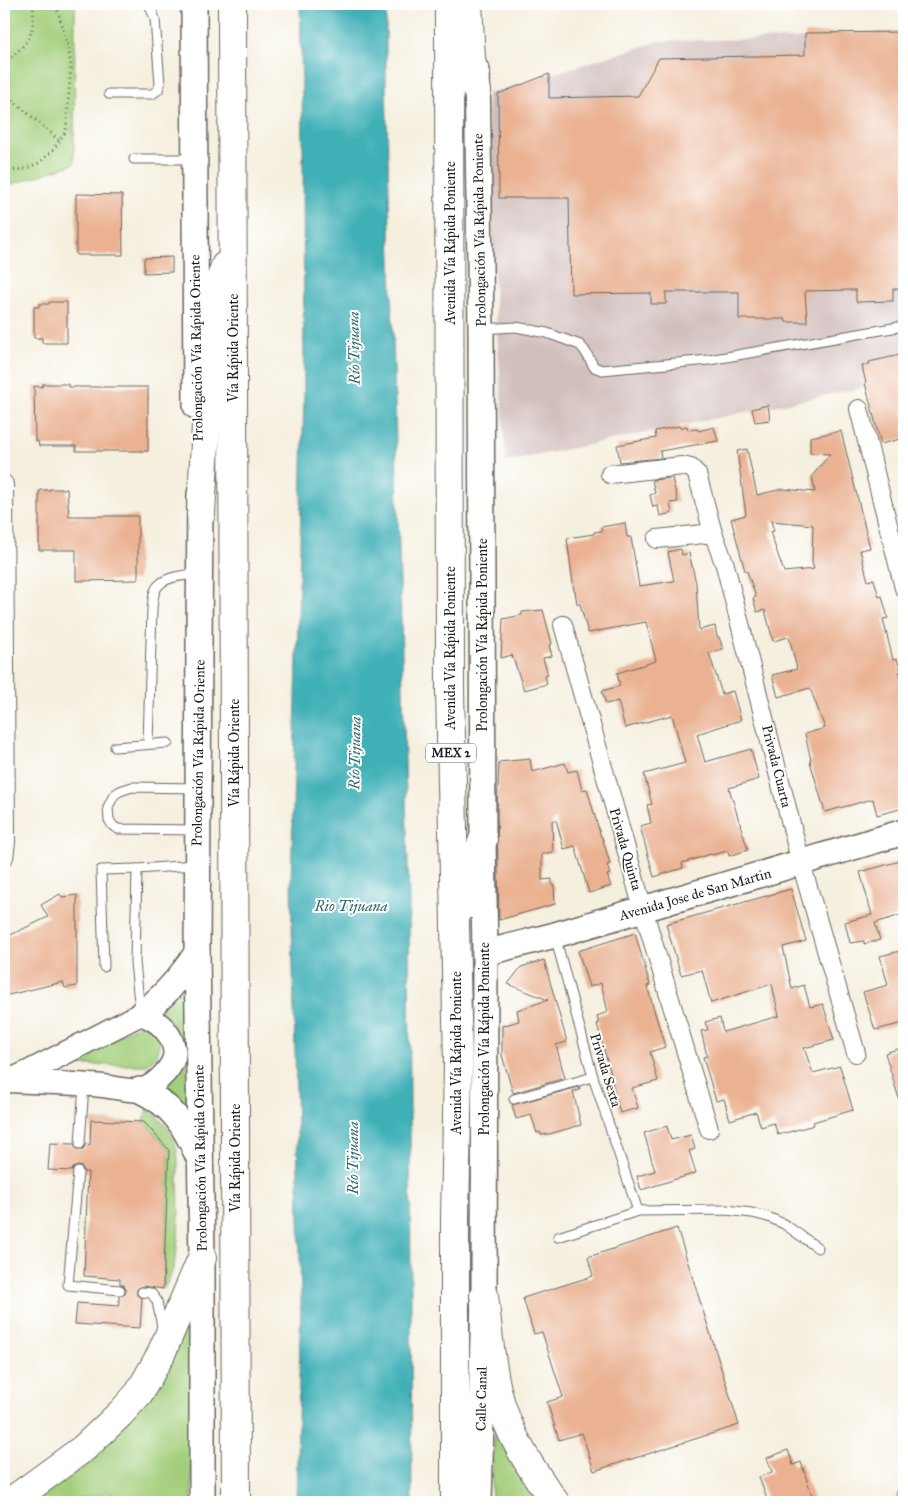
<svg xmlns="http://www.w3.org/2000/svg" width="908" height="1506" viewBox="0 0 908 1506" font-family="'IM FELL Great Primer',serif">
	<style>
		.industrial { fill: #d1bfbd }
		.green { fill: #a3cf7c; stroke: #60764c }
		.water { fill: #3fb0b7; stroke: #2e666a }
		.building { fill: #eab293; fill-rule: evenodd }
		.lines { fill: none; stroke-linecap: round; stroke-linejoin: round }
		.service-casing { stroke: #686660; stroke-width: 11 }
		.minor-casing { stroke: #686660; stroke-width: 20 }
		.tertiary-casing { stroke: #686660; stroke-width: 25 }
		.secondary-casing { stroke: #686660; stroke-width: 28 }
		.primary-casing { stroke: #686660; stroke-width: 30 }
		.trunk-casing { stroke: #686660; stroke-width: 30 }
		.path { stroke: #686660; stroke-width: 3; stroke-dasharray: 1 4; stroke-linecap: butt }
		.service { stroke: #fff; stroke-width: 9 }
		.minor { stroke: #fff; stroke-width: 18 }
		.tertiary { stroke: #fff; stroke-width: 22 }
		.secondary { stroke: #fff; stroke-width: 25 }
		.primary { stroke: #fff; stroke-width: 28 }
		.trunk { stroke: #fff; stroke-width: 28 }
		.labels { text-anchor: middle; stroke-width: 4; stroke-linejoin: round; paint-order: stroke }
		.shield { fill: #fff; stroke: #606060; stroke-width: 1 }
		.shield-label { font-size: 12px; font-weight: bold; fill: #1c1c1c }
		.street-label { font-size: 14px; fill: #1c1c1c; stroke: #fff }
		.water-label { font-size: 15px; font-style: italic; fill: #2e666a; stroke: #fff }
	</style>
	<rect width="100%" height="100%" fill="#fff"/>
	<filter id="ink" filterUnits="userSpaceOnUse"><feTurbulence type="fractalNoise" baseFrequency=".02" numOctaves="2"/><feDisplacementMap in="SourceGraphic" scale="10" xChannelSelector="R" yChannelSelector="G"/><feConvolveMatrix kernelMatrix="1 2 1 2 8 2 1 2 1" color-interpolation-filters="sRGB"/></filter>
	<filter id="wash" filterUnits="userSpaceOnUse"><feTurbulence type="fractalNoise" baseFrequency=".0096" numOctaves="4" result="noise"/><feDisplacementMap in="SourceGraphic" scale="20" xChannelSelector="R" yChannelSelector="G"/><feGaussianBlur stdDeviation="1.12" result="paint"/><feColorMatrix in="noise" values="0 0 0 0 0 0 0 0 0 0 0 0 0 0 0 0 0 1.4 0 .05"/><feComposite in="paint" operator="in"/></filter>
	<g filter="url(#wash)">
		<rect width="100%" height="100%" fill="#f5efde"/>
		<polygon class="industrial" points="904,37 904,379 506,462 495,302 487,94 660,41"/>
		<g class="green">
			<polygon points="4,4 75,4 74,164 4,187"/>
			<polygon points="187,982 187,1102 184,1103 169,1089 158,1083 173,1026 158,1008"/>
			<polygon points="140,1024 153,1028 160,1040 156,1056 147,1065 72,1065 69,1062"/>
			<path d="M147,1109C159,1116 171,1130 175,1143C179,1156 178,1169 178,1181C179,1210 182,1266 163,1289L169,1150L144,1122Z"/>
			<polygon points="191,1305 192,1502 133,1502 108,1493 62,1502 16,1502 125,1417 170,1369"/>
			<polygon points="495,1418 544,1502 491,1502"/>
		</g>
		<polygon class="water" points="300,4 386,4 386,85 409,902 412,1502 296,1502 301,1297 291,885 304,393 303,141"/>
		<g id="blocks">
			<g class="building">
				<polygon points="904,32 904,289 893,289 893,301 856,302 856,290 805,291 807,322 786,322 785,319 739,319 739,292 666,292 666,304 651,304 651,293 571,294 569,198 499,198 498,94 549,74 549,98 638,96 659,58 805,55 805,33"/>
				<polygon points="76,194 122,195 123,255 76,255"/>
				<polygon points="172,257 172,272 144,273 144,258"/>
				<polygon points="49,302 67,302 67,343 42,343 42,338 34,338 34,307 39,307 39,304 49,304"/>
				<polygon points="904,354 904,438 881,444 865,383 866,383 862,366 869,365 869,362"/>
				<polygon points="43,384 68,384 68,387 148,387 148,451 76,451 76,446 39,446 38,441 35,441 34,386 42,387"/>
				<polygon points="768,405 770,420 755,422 752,409"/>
				<polygon points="679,426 680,428 687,426 688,430 697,429 698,431 714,427 718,441 660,451 661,458 620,462 617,445 656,438 655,431"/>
				<path d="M841,431L870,548L860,550L868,581L874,579L879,597L882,596L888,618L883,619L893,660L897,659L901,671L899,672L904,697V808L877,815L873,799L825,812L811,765L810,760H811L805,734L825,728L810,688L778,697L772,675L797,669L789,637L773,641L765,610L757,612L753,598L756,597L747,571H745L731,519L746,515L737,451L747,449L757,495L782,489L815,492L812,476L830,454L810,453V437ZM771,521L813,525L812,562L814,569L784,572L770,532L774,531Z"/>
				<polygon points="672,478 678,502 670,503 672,513 660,516 658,506 653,507 650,495 655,493 652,480"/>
				<polygon points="50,489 67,489 69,516 138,516 138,580 76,581 76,550 39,550 39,494 40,490 50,490"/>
				<polygon points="625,523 627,537 631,537 639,586 674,581 668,552 681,549 682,555 689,553 696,583 699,630 715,626 717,637 719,637 723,649 709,653 722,694 733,691 741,720 697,734 705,762 751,749 759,779 729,788 748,850 729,856 728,851 712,855 711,854 682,863 683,868 654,877 640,826 651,823 647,805 652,804 644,774 685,763 672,715 625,728 618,701 606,704 602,691 620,686 617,673 656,661 646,622 588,633 580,604 577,604 575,591 574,591 567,538 594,534 594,532 602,531 601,527"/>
				<polygon points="543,610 552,644 549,645 552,656 543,658 548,675 545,676 547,684 524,690 512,655 501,658 503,619 522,615 522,612"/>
				<polygon points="530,759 532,772 565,763 568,772 577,770 582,790 587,789 601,837 602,837 610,864 607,865 610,874 607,875 611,886 589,893 575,846 564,849 556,820 552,821 553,852 542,854 542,880 552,879 552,885 554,885 555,904 499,920 497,813 499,762"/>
				<polygon points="904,860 904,914 875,923 880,940 864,944 864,941 850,943 845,922 872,915 860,872"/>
				<polygon points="791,889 806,941 783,947 792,989 804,985 810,1007 823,1004 834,1040 804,1048 813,1073 840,1066 853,1110 813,1122 814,1125 778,1135 774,1123 761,1127 756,1112 730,1120 724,1099 716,1101 703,1057 707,1056 701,1031 708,1030 705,1022 720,1018 723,1032 779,1016 772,984 711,1003 702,970 681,975 666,924"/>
				<polygon points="60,894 62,897 77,895 77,986 65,988 63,982 4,996 4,938 48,917 41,905"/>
				<polygon points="635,933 650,985 647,986 665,1047 650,1052 658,1081 632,1088 638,1108 620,1113 612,1083 613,1082 597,1024 599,1024 597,1016 608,1012 601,983 589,987 578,951"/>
				<polygon points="904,950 904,1023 875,1030 863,992 888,985 880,956"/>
				<polygon points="544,960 567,1042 556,1045 565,1078 513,1093 502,1055 502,1026 519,1021 517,1010 548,1000 508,984 521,967"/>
				<polygon points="904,1047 904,1101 900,1102 885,1053"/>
				<polygon points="579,1087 580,1090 573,1091 581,1125 549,1134 541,1135 540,1132 537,1133 531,1115 516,1119 512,1105"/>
				<polygon points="91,1120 144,1122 169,1150 163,1289 143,1286 137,1289 137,1295 142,1298 140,1328 75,1324 77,1303 119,1306 119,1296 125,1294 126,1290 124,1285 120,1284 120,1279 84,1276 88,1172 84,1172 82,1167 78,1166 73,1168 72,1171 48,1170 50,1143 74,1144 77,1149 83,1149 86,1144 90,1145"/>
				<polygon points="667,1126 671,1140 691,1135 695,1149 689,1151 696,1173 641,1190 637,1176 655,1171 644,1133"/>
				<polygon points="677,1228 739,1425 594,1471 582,1433 559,1440 547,1402 563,1397 542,1332 534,1334 523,1298 593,1276 588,1257"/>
				<polygon points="788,1450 793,1465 801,1462 814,1502 768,1502 759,1477 772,1472 767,1458"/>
			</g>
		</g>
	</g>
	<g filter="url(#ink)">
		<use href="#blocks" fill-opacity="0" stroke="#686660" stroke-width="1"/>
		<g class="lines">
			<g class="service-casing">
				<g id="service">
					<polyline points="109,94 152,94 158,90 160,84 155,19 149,4"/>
					<polyline points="134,159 194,159"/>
					<polyline points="481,329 516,327 547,333 580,345 585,351 594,367 602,370 709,360 904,326"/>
					<path d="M148,744L152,608C153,601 153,590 159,585C167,576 186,575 197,574"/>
					<polyline points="115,747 168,743"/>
					<polyline points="197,830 118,829 113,826 109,820 108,807 114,795 120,791 132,787 198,788"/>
					<polyline points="555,936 593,1077 638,1211"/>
					<polyline points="104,967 101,870 137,869"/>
					<polyline points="140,1012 135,962 137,869 195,865"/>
					<polyline points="514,1099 593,1077"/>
					<polyline points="80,1144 84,1085"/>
					<polyline points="78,1172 68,1285 120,1290"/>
					<polyline points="558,1237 638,1211 726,1210 752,1213 768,1217 784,1224 818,1248"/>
					<polyline points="142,1292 151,1293 157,1301 163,1332"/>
					<polyline points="900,1502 901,1495 904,1492"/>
				</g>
			</g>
			<g class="minor-casing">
				<g id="minor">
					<polyline points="859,409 904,588"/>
					<polyline points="610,474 682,466 691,468 697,474 713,533"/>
					<polyline points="4,484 6,842 4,857"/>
					<polyline points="657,539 713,533 725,565 801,863 856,1053"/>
					<polyline points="563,625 643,909 709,1129"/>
				</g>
			</g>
			<g class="tertiary-casing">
				<path id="tertiary" d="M4,1083L28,1072L141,1014C157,1020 170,1030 174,1048C178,1065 156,1085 141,1090C133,1092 112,1087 103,1086C72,1083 41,1083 11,1081"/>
			</g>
			<g class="secondary-casing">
				<g id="secondary">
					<polyline points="194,4 196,406"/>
					<polyline points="477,71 481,329 483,840 485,953 484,1295 479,1502"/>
					<polyline points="200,494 197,953 202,1258 202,1502"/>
					<polyline points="485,953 555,935 904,832"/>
					<path d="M141,1014C164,997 181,977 197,953"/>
					<path d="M140,1090C172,1105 184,1124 198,1156"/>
				</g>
			</g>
			<g class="primary-casing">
				<g id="primary">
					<path d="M484,1295C488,1328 490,1362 498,1394C508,1434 531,1469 555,1502"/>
					<polyline points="10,1502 84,1448 120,1414 139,1393 160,1356 202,1258"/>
				</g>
			</g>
			<g class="trunk-casing">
				<g id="trunk">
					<polyline points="232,4 236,1502"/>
					<polyline points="449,4 450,690 458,1064 455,1218 455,1502"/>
					<polyline points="468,4 471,59 477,91"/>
					<polyline points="201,514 213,302 225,266"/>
					<polyline points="470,904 473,866 483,840"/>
				</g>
			</g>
			<g class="path">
				<path d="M4,64C28,42 35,38 33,4"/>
				<polyline points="4,95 10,98 60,141"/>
				<polyline points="4,171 25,169 39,163 53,150 66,131 71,66 69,50 56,4"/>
			</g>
			<use href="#service" class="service"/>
			<use href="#minor" class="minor"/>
			<use href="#tertiary" class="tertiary"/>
			<use href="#secondary" class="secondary"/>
			<use href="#primary" class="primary"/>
			<use href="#trunk" class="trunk"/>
		</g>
	</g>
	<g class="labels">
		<rect class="shield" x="426" y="743.5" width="50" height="19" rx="4"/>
		<g class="shield-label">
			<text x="451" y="757">MEX 2</text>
		</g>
		<g class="street-label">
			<text transform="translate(479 230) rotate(-91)" y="5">Prolongación Vía Rápida Poniente</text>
			<text transform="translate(450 243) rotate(-90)" y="5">Avenida Vía Rápida Poniente</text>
			<text transform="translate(196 348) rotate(-91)" y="5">Prolongación Vía Rápida Oriente</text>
			<text transform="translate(233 348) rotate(-90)" y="5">Vía Rápida Oriente</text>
			<text transform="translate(482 635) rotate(-90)" y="5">Prolongación Vía Rápida Poniente</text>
			<text transform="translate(450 648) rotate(-90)" y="5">Avenida Vía Rápida Poniente</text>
			<text transform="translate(198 753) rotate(-89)" y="5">Prolongación Vía Rápida Oriente</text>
			<text transform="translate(234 753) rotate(-90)" y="5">Vía Rápida Oriente</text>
			<text transform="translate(777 766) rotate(76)" y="5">Privada Cuarta</text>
			<text transform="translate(626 849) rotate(74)" y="5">Privada Quinta</text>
			<text transform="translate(695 894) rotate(-16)" y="5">Avenida Jose de San Martin</text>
			<text transform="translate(484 1039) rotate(-90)" y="5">Prolongación Vía Rápida Poniente</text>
			<text transform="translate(456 1053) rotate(-90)" y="5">Avenida Vía Rápida Poniente</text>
			<text transform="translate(606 1070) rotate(73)" y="5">Privada Sexta</text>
			<text transform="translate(200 1158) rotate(-91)" y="5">Prolongación Vía Rápida Oriente</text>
			<text transform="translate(235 1158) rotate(-90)" y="5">Vía Rápida Oriente</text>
			<text transform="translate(481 1399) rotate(-89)" y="5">Calle Canal</text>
		</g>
		<g class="water-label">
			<text transform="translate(354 348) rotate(-91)" y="5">Río Tijuana</text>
			<text transform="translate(355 753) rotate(-89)" y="5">Río Tijuana</text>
			<text x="351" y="911">Rio Tijuana</text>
			<text transform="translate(353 1158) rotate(-90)" y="5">Río Tijuana</text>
		</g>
	</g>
	<rect width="908" height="1506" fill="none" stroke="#fff" stroke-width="20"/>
</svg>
